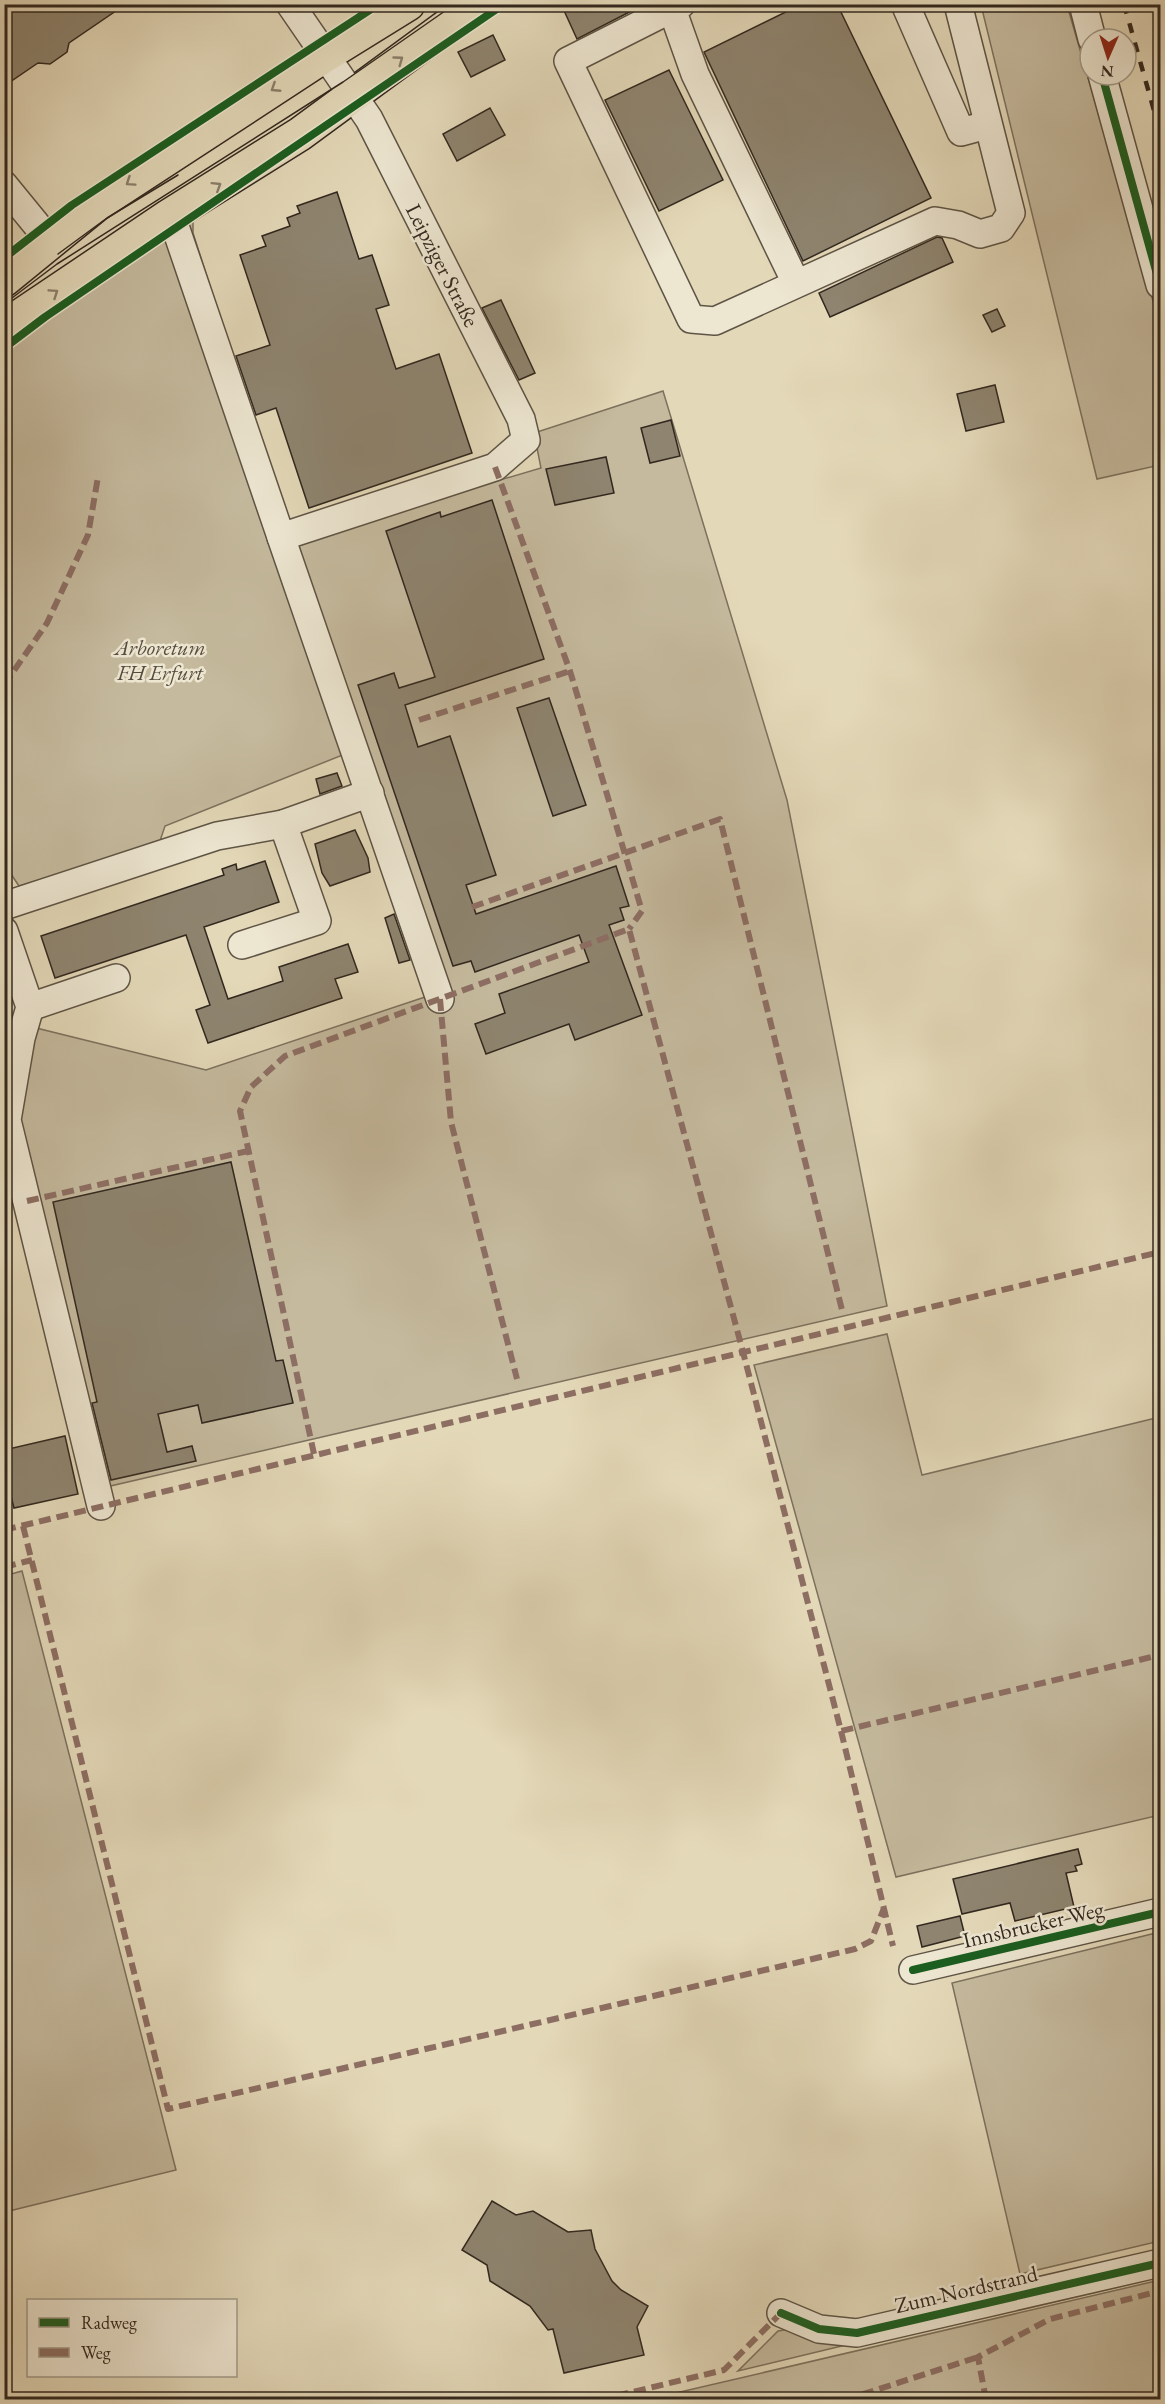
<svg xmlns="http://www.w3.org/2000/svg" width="1165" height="2404" viewBox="0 0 1165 2404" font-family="'EB Garamond',serif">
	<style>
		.green { fill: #c5ba9e; stroke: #7c715e; stroke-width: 1.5 }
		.building { fill: #8e846f; stroke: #32281f; stroke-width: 1.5 }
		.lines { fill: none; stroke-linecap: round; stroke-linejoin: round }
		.minor-casing { stroke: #5e5445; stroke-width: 30 }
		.major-casing { stroke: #32281f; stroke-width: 36 }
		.minor { stroke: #ede6d1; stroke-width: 27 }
		.major { stroke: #e3d8b8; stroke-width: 33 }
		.tram { stroke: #32281f; stroke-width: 1.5 }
		.rail { stroke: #32281f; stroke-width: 4.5; stroke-dasharray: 10 10; stroke-linecap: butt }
		.quiet { stroke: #8d6e63; stroke-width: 6; stroke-dasharray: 12 6; stroke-linecap: butt }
		.cycleway-casing { stroke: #ede6d1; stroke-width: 11 }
		.cycleway { stroke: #1b5e20; stroke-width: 8 }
		.oneway { stroke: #8a806c }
		.labels { text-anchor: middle; stroke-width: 5; stroke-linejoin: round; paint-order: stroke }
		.street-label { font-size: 22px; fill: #32281f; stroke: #ede6d1 }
		.park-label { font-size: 22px; font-style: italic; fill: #574c3f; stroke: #ede6d1 }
	</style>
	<rect width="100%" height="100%" fill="#e3d8b8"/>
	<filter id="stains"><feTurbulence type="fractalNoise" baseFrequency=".00333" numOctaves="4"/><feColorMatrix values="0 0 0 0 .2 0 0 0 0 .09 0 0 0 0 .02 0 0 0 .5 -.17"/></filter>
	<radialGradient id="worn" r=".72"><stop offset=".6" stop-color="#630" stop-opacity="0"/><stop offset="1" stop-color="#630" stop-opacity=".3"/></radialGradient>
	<g class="green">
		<polygon points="981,5 1067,5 1160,325 1160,465 1097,479"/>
		<polygon points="193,216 193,233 284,519 285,543 541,468 534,433 663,391 787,800 887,1306 106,1487 18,1125 28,1026 206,1070 434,994 355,750 165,826 159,844 19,886 5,865 4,343"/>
		<polygon points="887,1334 922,1475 1160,1417 1160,1815 896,1877 754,1365"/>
		<polygon points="22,1571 176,2170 5,2212 4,1576"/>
		<polygon points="1160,1932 1160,2241 1020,2274 952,1983"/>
		<polygon points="1160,2280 1160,2399 650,2399"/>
		<polygon points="790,2329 854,2343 738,2371 778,2331"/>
	</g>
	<g class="building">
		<polygon points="4,4 126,4 69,43 67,52 50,64 38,63 4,86"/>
		<polygon points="561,4 645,4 577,39"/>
		<polygon points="802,4 837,4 931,198 803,261 704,52"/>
		<polygon points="493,35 505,60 471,77 458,52"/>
		<polygon points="669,70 723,180 659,211 605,100"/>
		<polygon points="490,108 505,135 457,161 443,134"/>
		<polygon points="337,192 359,259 372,255 389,305 376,309 396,369 439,354 472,453 309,508 276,408 256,415 236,356 270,345 240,255 266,246 262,236 290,226 287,218 300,213 297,206"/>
		<polygon points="937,237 942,238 953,262 830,317 819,293"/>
		<polygon points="501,300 535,373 519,380 482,308"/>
		<polygon points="997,309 1005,326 992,332 983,315"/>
		<polygon points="995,385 1004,422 966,431 957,394"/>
		<polygon points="671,420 680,456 650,463 641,428"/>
		<polygon points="606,457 614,493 555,505 546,469"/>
		<polygon points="492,500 544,659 405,705 418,747 450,736 496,875 466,885 476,914 616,866 629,906 620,908 624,920 609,925 642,1015 575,1040 569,1024 486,1054 475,1024 505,1013 499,994 589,962 579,935 475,972 471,961 453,966 358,685 394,673 399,688 435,677 386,531 440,512 441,517"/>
		<polygon points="549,698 586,805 553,816 517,708"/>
		<polygon points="337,773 342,786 320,794 316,779"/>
		<polygon points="355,830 368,858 370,872 330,886 322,873 315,844"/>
		<polygon points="265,861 279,902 204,927 228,999 283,981 279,967 348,944 358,972 335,979 342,998 208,1043 196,1010 210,1005 186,935 55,978 41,936 224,875 222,869 236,864 237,870"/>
		<polygon points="394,914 410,960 399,963 385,918"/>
		<polygon points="231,1162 276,1361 283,1360 293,1403 202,1423 198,1405 158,1414 167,1452 192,1446 196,1461 111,1480 92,1403 97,1402 53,1202"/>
		<polygon points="65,1436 78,1494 14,1508 4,1468 4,1450"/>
		<polygon points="1078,1849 1082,1864 1075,1866 1077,1871 1066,1873 1074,1907 1015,1921 1010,1903 962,1914 953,1879"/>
		<polygon points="960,1916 965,1936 922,1947 917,1926"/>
		<polygon points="492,2201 516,2215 533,2211 568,2232 591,2230 595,2249 612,2281 621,2290 648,2306 637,2327 644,2355 564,2373 553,2329 548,2330 530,2306 490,2281 487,2265 462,2250"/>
	</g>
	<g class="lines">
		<g class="minor-casing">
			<g id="minor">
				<polyline points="681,4 568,61 691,319 715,321 935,221 958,225 980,234 1001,228 1011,213 958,4"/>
				<polyline points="905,4 961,132 987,125"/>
				<polyline points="1083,4 1092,39"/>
				<polyline points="672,9 695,74 796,283"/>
				<polyline points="1102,75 1160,285"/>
				<polyline points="4,185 40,229 55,237"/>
				<polyline points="169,216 176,229 281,537 495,467 526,440 521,419 369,119 290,4"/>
				<polyline points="281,537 440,999"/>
				<polyline points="4,906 217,836 283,824"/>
				<polyline points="4,931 30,1007 21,1038 7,1120 101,1506"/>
				<polyline points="242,945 317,921 283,824 370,793"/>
				<polyline points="30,1007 116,978"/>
				<polyline points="913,1970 1160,1912"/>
				<polyline points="781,2313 819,2329 857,2333 1160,2263"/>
			</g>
		</g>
		<g class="major-casing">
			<g id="major">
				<polyline points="4,280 96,205 324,56 408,4"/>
				<polyline points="4,327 169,216 300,134 477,4"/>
			</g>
		</g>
		<use href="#minor" class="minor"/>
		<use href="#major" class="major"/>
		<g class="tram">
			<polyline points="58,254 107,218 178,175"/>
			<polyline points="4,304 57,264 343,82 455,4"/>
		</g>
		<polyline class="rail" points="1124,4 1160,132"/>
		<g class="quiet">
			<polyline points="495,467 570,671 642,911 629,929"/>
			<polyline points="4,685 47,623 88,535 98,477"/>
			<polyline points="419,720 570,671"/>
			<polyline points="472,907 720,819 842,1310"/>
			<polyline points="440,999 451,1122 517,1379"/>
			<polyline points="27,1201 248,1151"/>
			<polyline points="314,1454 240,1111 251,1087 285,1056 629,929 743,1352 841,1731 1160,1655"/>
			<polyline points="23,1526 168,2109 855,1949 871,1941 884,1908"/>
			<polyline points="4,1530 1160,1252"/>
			<polyline points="4,1567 32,1560"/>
			<polyline points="841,1731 893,1946"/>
			<polyline points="599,2400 724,2370 781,2313"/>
			<polyline points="845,2400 978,2357"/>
			<polyline points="986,2400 978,2357 1050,2319 1160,2291"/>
		</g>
		<g class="cycleway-casing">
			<g id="cycleway">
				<polyline points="1102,75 1160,285"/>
				<polyline points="4,258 72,205 379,4"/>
				<polyline points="4,348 45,317 504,4"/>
				<polyline points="913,1970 1160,1912"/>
				<polyline points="781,2313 819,2329 857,2333 1160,2263"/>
			</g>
		</g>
		<use href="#cycleway" class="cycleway"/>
	</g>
	<defs><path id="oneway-chevron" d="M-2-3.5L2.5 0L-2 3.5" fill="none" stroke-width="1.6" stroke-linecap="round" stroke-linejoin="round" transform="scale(1.5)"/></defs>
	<g class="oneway">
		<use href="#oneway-chevron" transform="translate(399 60) rotate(-36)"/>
		<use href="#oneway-chevron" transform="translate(275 88) rotate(147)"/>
		<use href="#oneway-chevron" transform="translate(130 182) rotate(146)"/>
		<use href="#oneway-chevron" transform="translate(217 186) rotate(-32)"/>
		<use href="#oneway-chevron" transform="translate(54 293) rotate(-34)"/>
	</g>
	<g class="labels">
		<g class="street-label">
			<text transform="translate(443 265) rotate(63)" y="8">Leipziger Straße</text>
			<text transform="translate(1033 1924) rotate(-13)" y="8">Innsbrucker Weg</text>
			<text transform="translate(966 2289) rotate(-13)" y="8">Zum Nordstrand</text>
		</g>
		<g class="park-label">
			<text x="160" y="655">Arboretum<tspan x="160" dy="25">FH Erfurt</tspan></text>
		</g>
	</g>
	<rect width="1165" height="2404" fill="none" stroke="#e3d8b8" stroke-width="24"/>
	<rect x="6" y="6" width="1153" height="2392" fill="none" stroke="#32281f" stroke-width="3"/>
	<rect x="12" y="12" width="1141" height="2380" fill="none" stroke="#32281f" stroke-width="1.5"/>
	<rect x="27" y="2299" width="210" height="78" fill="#ede6d1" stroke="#a29a8a" stroke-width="1.5"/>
	<rect x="39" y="2318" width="30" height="9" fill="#1b5e20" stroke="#a29a8a" stroke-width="1.5"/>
	<text x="81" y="2329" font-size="18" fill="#32281f">Radweg</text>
	<rect x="39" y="2348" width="30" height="9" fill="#8d6e63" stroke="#a29a8a" stroke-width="1.5"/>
	<text x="81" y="2359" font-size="18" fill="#32281f">Weg</text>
	<g transform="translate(1108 57) rotate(183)"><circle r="28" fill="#ede6d1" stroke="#a29a8a" stroke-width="1.5"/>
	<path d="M0-4.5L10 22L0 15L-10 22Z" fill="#8f2418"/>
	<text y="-9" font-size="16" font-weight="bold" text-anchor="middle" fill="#32281f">N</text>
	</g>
	<rect width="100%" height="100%" filter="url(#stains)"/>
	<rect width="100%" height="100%" fill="url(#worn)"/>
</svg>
